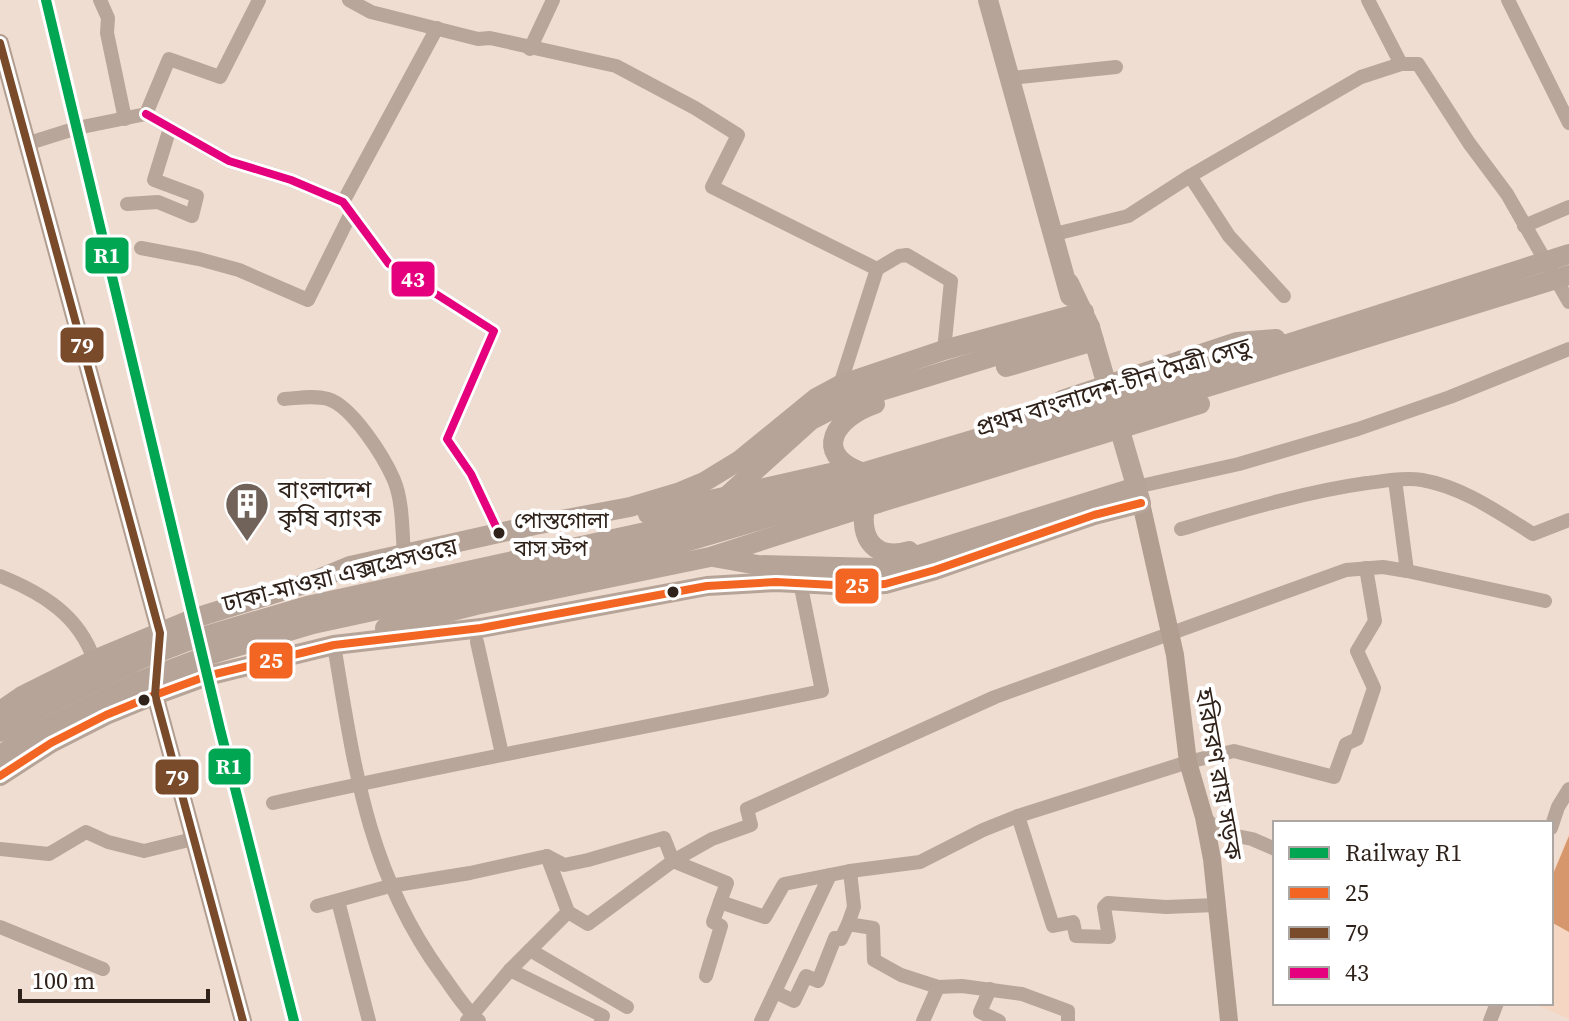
<svg xmlns="http://www.w3.org/2000/svg" width="1569" height="1021" viewBox="0 0 1569 1021" font-family="'Source Serif 4','Noto Sans Bengali',serif">
	<style>
		.built { fill: #f4d6c2 }
		.water { fill: #d5976b }
		.lines { fill: none; stroke-linecap: round; stroke-linejoin: round }
		.minor { stroke: #b8a69a; stroke-width: 14 }
		.major { stroke: #b19e91; stroke-width: 18 }
		.highway { stroke: #b6a498; stroke-width: 20 }
		.highway-bridge { stroke: #b6a498; stroke-width: 20 }
		.bus-1-casing { stroke: #fff; stroke-width: 14 }
		.bus-2-casing { stroke: #fff; stroke-width: 14 }
		.bus-3-casing { stroke: #fff; stroke-width: 14 }
		.bus-1 { stroke: #f26522; stroke-width: 8 }
		.bus-2 { stroke: #7a4b2a; stroke-width: 8 }
		.bus-3 { stroke: #e5007d; stroke-width: 8 }
		.rail-1-casing { stroke: #fff; stroke-width: 16 }
		.rail-1 { stroke: #00a651; stroke-width: 10 }
		.bus-dot { fill: #2f221a; stroke: #fff; stroke-width: 3 }
		.labels { text-anchor: middle; stroke-width: 8; stroke-linejoin: round; paint-order: stroke }
		.bus-label { font-size: 22px; fill: #2f221a; stroke: #fff; text-anchor: start }
		.street-label { font-size: 24px; fill: #2f221a; stroke: #fff }
		.poi-label { font-size: 24px; fill: #2f221a; stroke: #fff; text-anchor: start }
		.line-badge { stroke: #fff; stroke-width: 3 }
		.badge-label { font-size: 22px; text-anchor: middle; font-weight: bold; fill: #fff }
	</style>
	<rect width="100%" height="100%" fill="#efddd1"/>
	<polygon class="built" points="1569,833 1569,1019 1533,1003 1551,1003 1551,876"/>
	<polygon class="water" points="1569,836 1569,932 1551,922 1551,879"/>
	<g class="lines">
		<g class="minor">
			<polyline points="100,0 108,18 107,33 125,119"/>
			<polyline points="349,0 371,12 478,39 490,38 616,66 695,108 738,135 712,187 877,269 840,385"/>
			<polyline points="1368,0 1401,64"/>
			<polyline points="1508,0 1569,123"/>
			<polyline points="530,49 553,0"/>
			<polyline points="1011,78 1116,67"/>
			<polyline points="146,114 229,161 291,180 343,202 389,264 494,331 447,439 471,474 499,533"/>
			<polyline points="26,144 77,128 146,114 169,59 220,77 259,0"/>
			<polyline points="1190,176 1229,236 1284,296"/>
			<polyline points="343,202 437,28"/>
			<polyline points="127,204 158,202 192,216 197,196 154,180 170,128"/>
			<polyline points="1524,226 1569,207"/>
			<polyline points="1055,234 1128,216 1190,176 1361,77 1401,64 1418,64 1469,143 1507,194 1569,302"/>
			<polyline points="141,248 199,259 239,270 308,300 350,215"/>
			<polyline points="877,269 899,256 907,255 951,281 944,350"/>
			<path d="M284,399C299,398 314,395 328,399C352,406 384,457 394,480C403,502 402,530 404,554"/>
			<polyline points="1395,480 1407,571"/>
			<polyline points="1136,487 1239,464 1358,429 1450,397 1569,349"/>
			<path d="M1181,529C1242,511 1303,492 1367,483C1385,481 1405,477 1422,480C1463,487 1499,513 1533,534L1569,520"/>
			<path d="M0,576C42,593 79,615 94,660L102,664"/>
			<polyline points="477,642 502,754"/>
			<path d="M334,645C354,765 367,871 441,973C453,989 464,1008 479,1021"/>
			<path d="M273,803C455,762 639,729 822,691L800,582"/>
			<polyline points="1018,816 1053,926 1073,922 1076,936 1109,937 1104,907 1108,903 1166,907 1216,905"/>
			<polyline points="1204,817 1221,833 1252,839 1275,849"/>
			<polyline points="1551,828 1558,807 1569,789"/>
			<polyline points="0,849 49,854 86,832 108,842 144,851 193,839"/>
			<polyline points="547,856 568,912"/>
			<polyline points="850,871 854,907 848,924 873,928 874,960 901,975 938,987 962,986 1022,994 1068,1011 1068,1021"/>
			<polyline points="338,901 369,1021"/>
			<polyline points="317,906 390,886 470,873 547,856 564,865 588,860 664,838 673,861 727,883 720,902 765,917 784,884 850,871 920,862 983,830 1018,816 1188,762 1234,751 1334,777 1346,744 1357,739 1374,688 1357,651 1375,621 1366,568"/>
			<polyline points="0,927 103,969"/>
			<polyline points="530,950 627,1007"/>
			<polyline points="510,970 603,1016 601,1021"/>
			<polyline points="706,976 721,926 713,922 720,902"/>
			<polyline points="990,989 980,1012 999,1021"/>
			<polyline points="775,992 794,1001 806,976 818,981 835,938 841,939 848,924"/>
			<polyline points="467,1021 510,970 568,912 588,924 673,861 712,839 751,825 747,809 995,697 1346,570 1383,567 1407,571 1545,601"/>
			<polyline points="761,1021 830,875"/>
			<polyline points="923,1021 938,987"/>
			<polyline points="1490,1021 1497,1003"/>
		</g>
		<g class="major">
			<polyline points="0,43 160,633 159,647"/>
			<polyline points="1141,503 1175,655 1188,762 1204,817 1212,859 1229,1021"/>
			<polyline points="156,680 155,695 243,1021"/>
		</g>
		<g class="highway">
			<polyline points="988,0 1070,296"/>
			<polyline points="1006,367 1094,341"/>
			<path d="M861,472C811,453 836,417 875,404"/>
			<polyline points="727,496 811,420 848,401 1090,327"/>
			<path d="M867,499C857,532 870,562 909,551"/>
			<polyline points="648,514 835,472"/>
			<polyline points="713,557 758,565 877,568 1136,487"/>
			<polyline points="385,628 476,605 710,557 878,503"/>
			<polyline points="0,711 22,696 94,660 195,618 311,582 350,566 535,525 630,507 680,492 704,482 740,460 816,398 840,385 944,350 1084,312"/>
			<polyline points="0,776 51,743 106,715 155,695 207,676 334,645 481,628 707,586 776,582 854,586 885,584 935,570 1094,515 1141,503 1090,327 1069,283"/>
		</g>
		<g class="highway-bridge">
			<polyline points="1062,400 1237,342 1276,339"/>
			<polyline points="878,503 1200,404"/>
			<polyline points="0,732 35,711 134,662 185,642 307,606 710,518 1174,380 1569,254"/>
			<polyline points="0,755 37,732 140,681 212,654 313,624 672,546 1191,392 1569,275"/>
		</g>
		<g class="bus-1-casing">
			<polyline id="bus-1" points="0,776 51,743 106,715 155,695 207,676 334,645 481,628 707,586 776,582 854,586 885,584 935,570 1094,515 1141,503"/>
		</g>
		<g class="bus-2-casing">
			<polyline id="bus-2" points="0,43 160,633 155,695 243,1021"/>
		</g>
		<g class="bus-3-casing">
			<polyline id="bus-3" points="146,114 229,161 291,180 343,202 389,264 494,331 447,439 471,474 499,533"/>
		</g>
		<use href="#bus-1" class="bus-1"/>
		<use href="#bus-2" class="bus-2"/>
		<use href="#bus-3" class="bus-3"/>
		<g class="rail-1-casing">
			<polyline id="rail-1" points="46,0 220,729 294,1021"/>
		</g>
		<use href="#rail-1" class="rail-1"/>
	</g>
	<defs>
		<g id="building-pin" transform="scale(2.3)"><path d="M0 17L-7.5 6A9.5 9.5 0 1 1 7.5 6Z" fill="#72635a" stroke="#fff"/><path d="M-4-6H4V6H1V3H-1V6H-4ZM-2.5-4.3h1.7v1.8h-1.7ZM.8-4.3h1.7v1.8H.8ZM-2.5-1h1.7V.8h-1.7ZM.8-1h1.7V.8H.8Z" fill="#fff"/></g>
	</defs>
	<g fill-rule="evenodd">
		<use href="#building-pin" x="247" y="504"/>
	</g>
	<g class="bus-dot">
		<circle cx="499" cy="533" r="7"/>
		<circle cx="673" cy="592" r="7"/>
		<circle cx="144" cy="700" r="7"/>
	</g>
	<g class="labels">
		<g class="bus-label">
			<text x="514" y="528">পোস্তগোলা<tspan x="514" dy="28">বাস স্টপ</tspan></text>
		</g>
		<g class="street-label">
			<text transform="translate(1113 387) rotate(-17)" y="8">প্রথম বাংলাদেশ-চীন মৈত্রী সেতু</text>
			<text transform="translate(340 575) rotate(-14)" y="8">ঢাকা-মাওয়া এক্সপ্রেসওয়ে</text>
			<text transform="translate(1219 774) rotate(80)" y="8">হরিচরণ রায় সড়ক</text>
		</g>
		<g class="poi-label">
			<text x="278" y="498">বাংলাদেশ<tspan x="278" dy="28">কৃষি ব্যাংক</tspan></text>
		</g>
	</g>
	<g class="line-badge">
		<rect x="84" y="236" width="46" height="39" rx="8" fill="#00a651"/>
		<rect x="390" y="260" width="46" height="38" rx="8" fill="#e5007d"/>
		<rect x="59" y="326" width="46" height="38" rx="8" fill="#7a4b2a"/>
		<rect x="834" y="567" width="46" height="38" rx="8" fill="#f26522"/>
		<rect x="248" y="641" width="46" height="39" rx="8" fill="#f26522"/>
		<rect x="207" y="747" width="45" height="39" rx="8" fill="#00a651"/>
		<rect x="154" y="758" width="46" height="38" rx="8" fill="#7a4b2a"/>
	</g>
	<g class="badge-label">
		<text x="107" y="263">R1</text>
		<text x="413" y="287">43</text>
		<text x="82" y="353">79</text>
		<text x="857" y="593">25</text>
		<text x="271" y="668">25</text>
		<text x="229" y="774">R1</text>
		<text x="177" y="785">79</text>
	</g>
	<rect x="1273" y="821" width="280" height="184" fill="#ffffff" stroke="#aca7a3" stroke-width="2"/>
	<rect x="1289" y="847" width="40" height="12" fill="#00a651" stroke="#aca7a3" stroke-width="2"/>
	<text x="1345" y="861" font-size="24" fill="#2f221a">Railway R1</text>
	<rect x="1289" y="887" width="40" height="12" fill="#f26522" stroke="#aca7a3" stroke-width="2"/>
	<text x="1345" y="901" font-size="24" fill="#2f221a">25</text>
	<rect x="1289" y="927" width="40" height="12" fill="#7a4b2a" stroke="#aca7a3" stroke-width="2"/>
	<text x="1345" y="941" font-size="24" fill="#2f221a">79</text>
	<rect x="1289" y="967" width="40" height="12" fill="#e5007d" stroke="#aca7a3" stroke-width="2"/>
	<text x="1345" y="981" font-size="24" fill="#2f221a">43</text>
	<path d="M20 989v12h188v-12" fill="none" stroke="#2f221a" stroke-width="4"/>
	<text x="32" y="989" font-size="24" fill="#2f221a" stroke="#ffffff" stroke-width="6" paint-order="stroke">100 m</text>
</svg>
